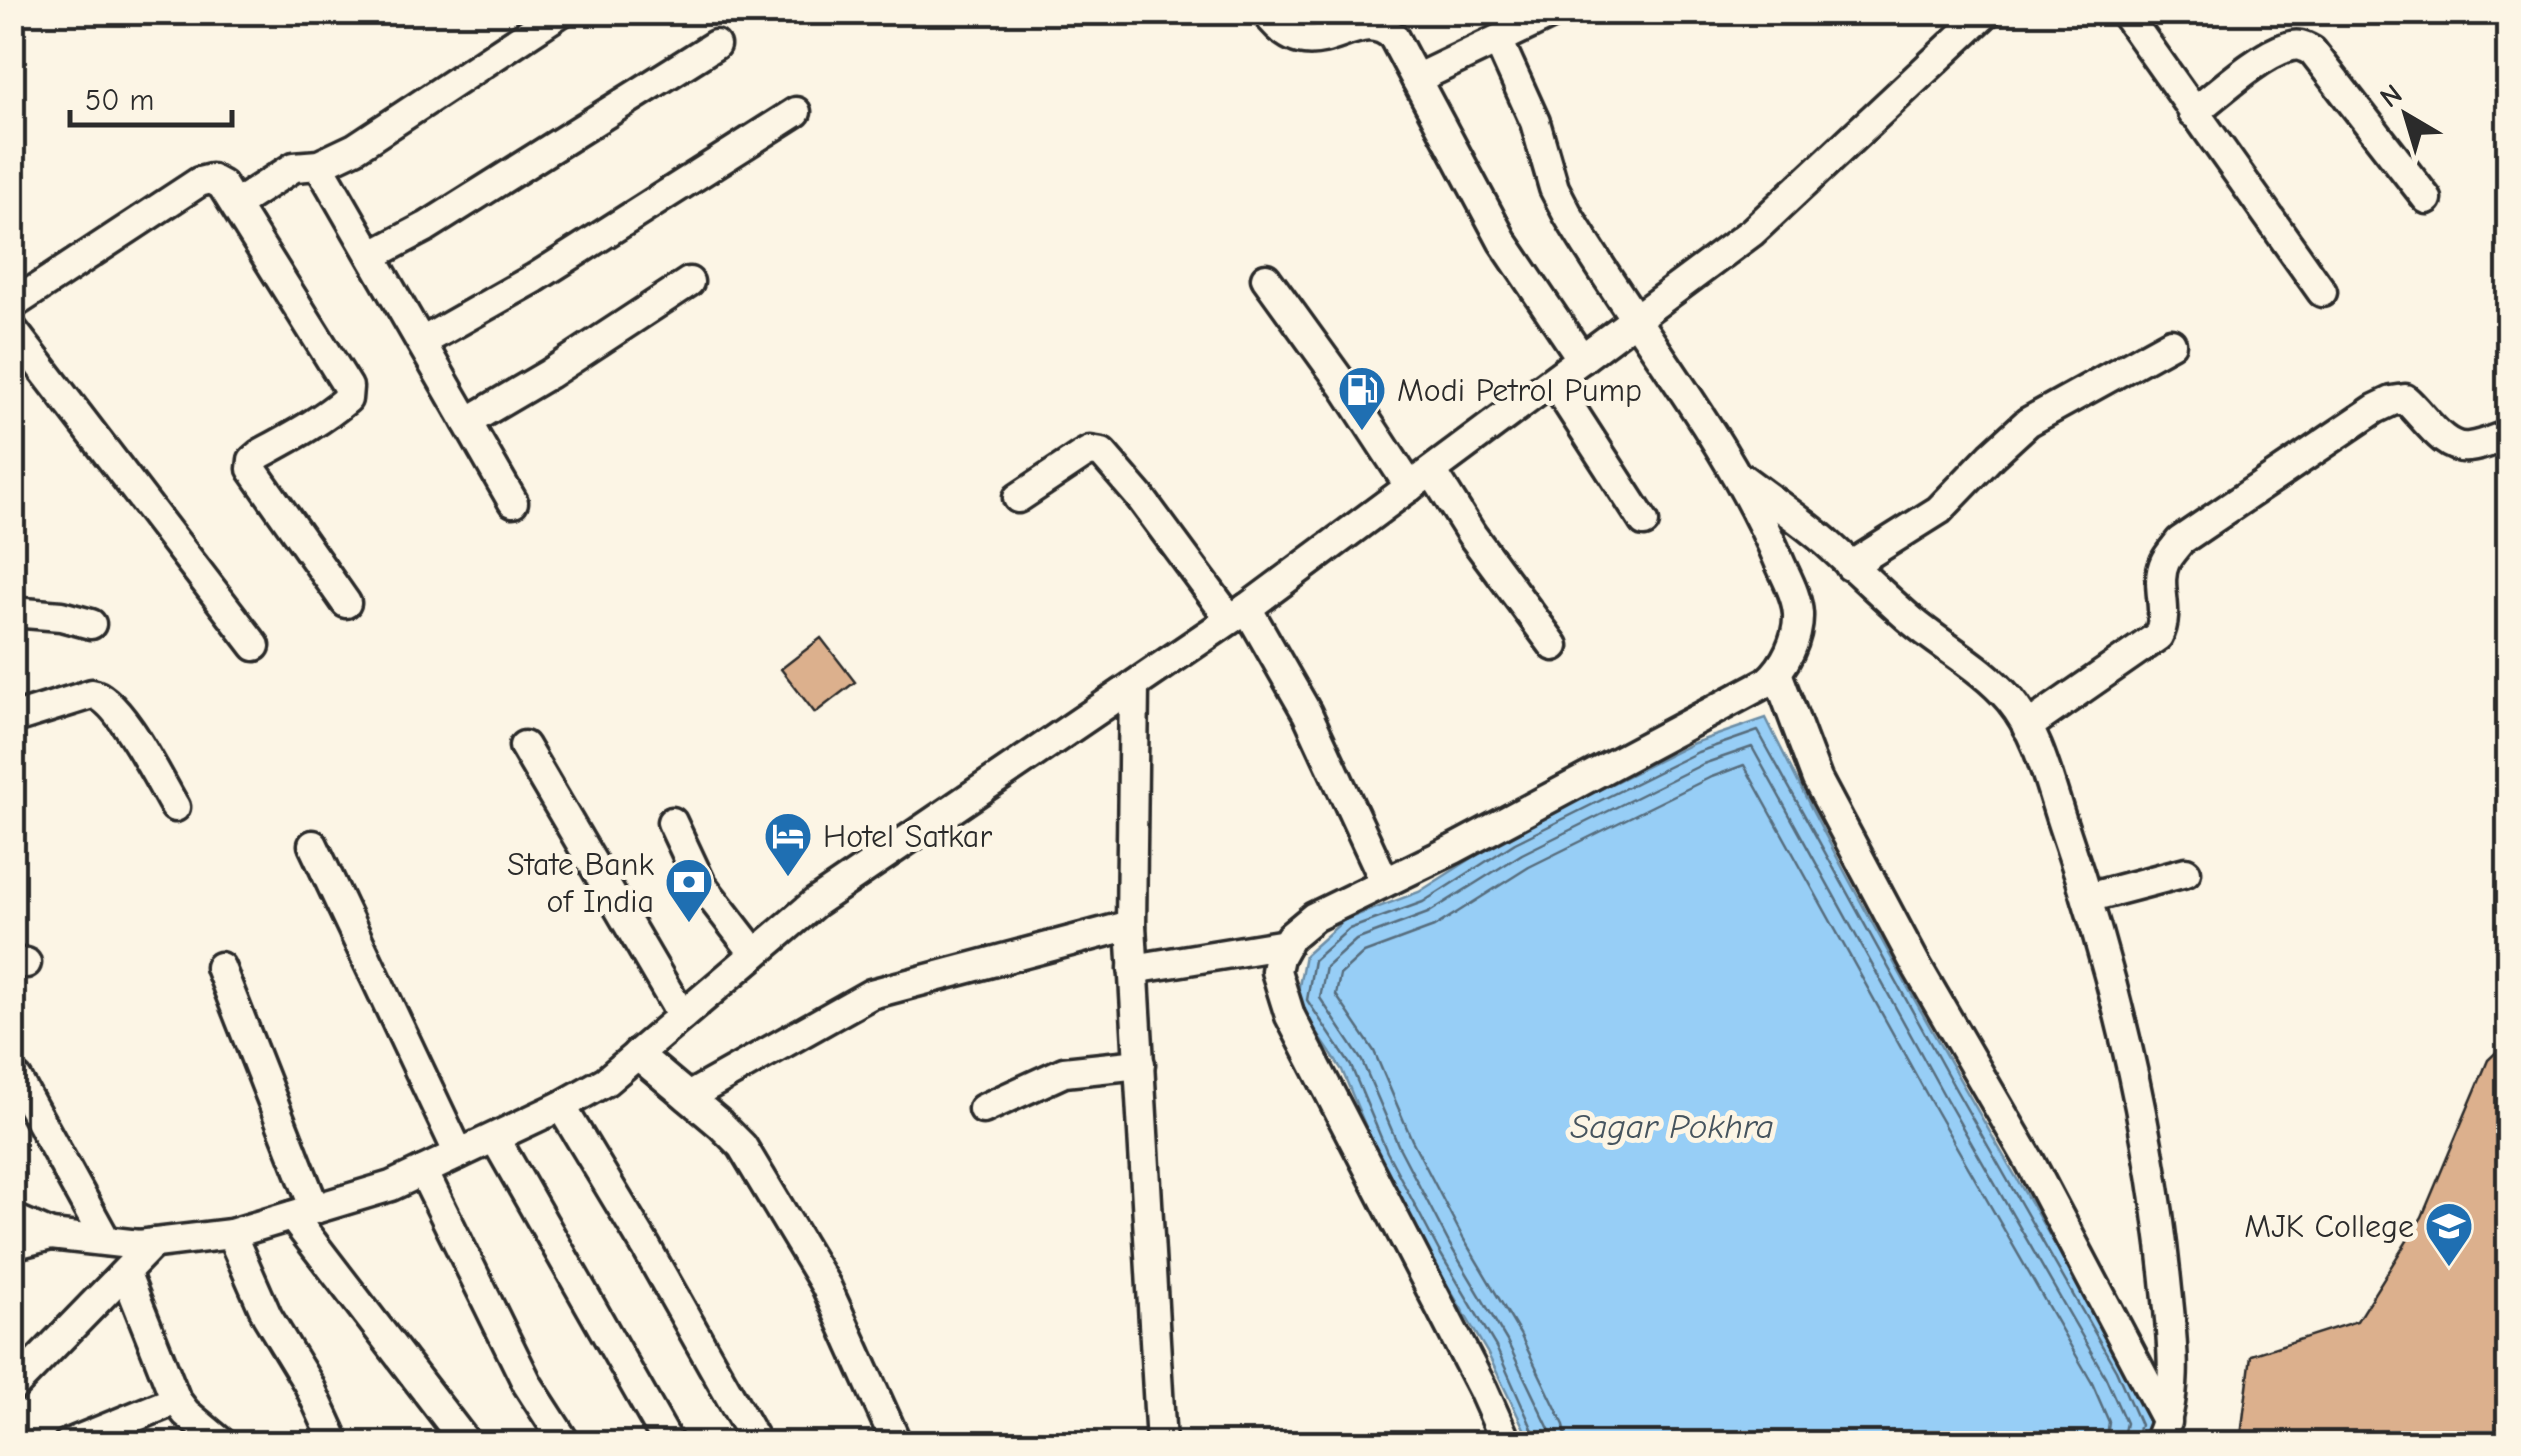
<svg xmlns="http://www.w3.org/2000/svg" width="2521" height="1456" viewBox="0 0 2521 1456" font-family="'Comic Neue',sans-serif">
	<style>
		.water { fill: #97cef6; stroke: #6c8da5; stroke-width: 2.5 }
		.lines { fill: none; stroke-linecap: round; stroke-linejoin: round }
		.shore { stroke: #566c7c; stroke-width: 2.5 }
		.building { fill: #dcb08d; stroke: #2b2b2b; stroke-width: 2.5 }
		.minor-casing { stroke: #2b2b2b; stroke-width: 35 }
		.minor { stroke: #fcf5e5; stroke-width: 28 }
		.labels { text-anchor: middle; stroke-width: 10; stroke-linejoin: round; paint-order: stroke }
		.poi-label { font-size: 32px; fill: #2b2b2b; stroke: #fcf5e5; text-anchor: start }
		.water-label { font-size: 35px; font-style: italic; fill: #46545e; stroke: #fcf5e5 }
	</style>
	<rect width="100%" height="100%" fill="#fcf5e5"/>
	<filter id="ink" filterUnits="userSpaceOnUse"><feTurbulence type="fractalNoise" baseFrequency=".01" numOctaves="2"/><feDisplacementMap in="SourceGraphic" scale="20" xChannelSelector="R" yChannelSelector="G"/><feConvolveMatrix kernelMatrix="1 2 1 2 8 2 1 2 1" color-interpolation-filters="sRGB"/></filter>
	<g filter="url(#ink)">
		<path class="water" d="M1766,718C1874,939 2002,1152 2125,1366L2153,1428L2140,1444L1531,1443L1487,1352L1430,1256L1378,1156L1342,1070L1296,1002L1305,955L1344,920L1419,892L1510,834L1694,743Z"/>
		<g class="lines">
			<g class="shore">
				<polyline points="1539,1444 1496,1347 1439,1251 1387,1152 1351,1066 1307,1000 1314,960 1349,929 1423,902 1515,843 1698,752 1758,731 1956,1090 2116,1370 2140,1425 2133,1444"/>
				<polyline points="1552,1444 1550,1431 1507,1341 1450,1245 1399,1147 1362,1061 1320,998 1326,967 1356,940 1428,913 1522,854 1703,764 1752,747 1945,1097 2105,1376 2126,1423 2121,1444"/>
				<polyline points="1567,1444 1564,1425 1520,1334 1463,1238 1412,1140 1374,1051 1336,995 1340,975 1364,953 1434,927 1529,867 1709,778 1744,765 1932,1104 2092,1383 2109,1422 2106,1444"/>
			</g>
		</g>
		<g class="building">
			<polygon points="821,638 855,682 815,713 781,669"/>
			<polygon points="2508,1041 2508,1444 2240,1444 2251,1355 2357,1321 2422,1217 2488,1060"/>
		</g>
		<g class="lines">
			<g class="minor-casing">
				<g id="minor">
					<path d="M1266,12C1314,80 1354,0 1393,36L1503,242L1582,359"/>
					<polyline points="2124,12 2322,292"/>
					<path d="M1498,40L1535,122L1554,188L1568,215C1637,331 1728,438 1780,563C1787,579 1797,596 1798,614C1799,638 1785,667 1767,682L1454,849L1314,917L1290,937L1279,957L1276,971L1290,1016L1483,1390L1507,1444"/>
					<polyline points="1416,79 1556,12"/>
					<path d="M2193,113C2219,93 2258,56 2288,47C2298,44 2303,46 2312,51L2427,199"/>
					<polyline points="319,165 513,502"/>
					<polyline points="235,205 294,167 319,165 355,148 561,12"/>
					<polyline points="373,255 426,227 715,45"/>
					<polyline points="1266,278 1344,386 1410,487"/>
					<path d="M12,305L199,182L211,179L222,185L348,387L347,399C320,422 291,437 260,454L253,460L252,469L346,603"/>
					<polyline points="12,329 255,646"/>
					<polyline points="422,342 535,278 796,112"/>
					<polyline points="1553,381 1644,522"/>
					<polyline points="467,422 549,374 689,282"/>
					<polyline points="1432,471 1472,535 1554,646"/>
					<path d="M1743,479C1771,500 1801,520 1827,543C1855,568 1882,595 1911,620C1943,647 1983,668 2010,700C2039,735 2049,783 2063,825C2114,973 2150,1124 2166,1280C2171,1333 2182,1395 2157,1444"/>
					<polyline points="1018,498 1081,456 1090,451 1102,453 1140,497 1230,619"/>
					<polyline points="1850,566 1939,510 1992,455 2028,422 2171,343"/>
					<polyline points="1247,608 1307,713 1385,882"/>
					<polyline points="12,612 61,616 91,624"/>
					<polyline points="1777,673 1817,779 1916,965 2029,1160 2167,1422"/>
					<polyline points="1134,686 1131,925 1161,1444"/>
					<path d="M12,719L92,694C119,698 160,782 175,807"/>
					<path d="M2027,727L2158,636C2171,612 2154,585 2165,562C2168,555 2175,548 2180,541L2375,409L2392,401L2405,399C2423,414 2443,451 2469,447C2482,446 2496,439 2508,435"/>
					<polyline points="524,746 682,1016"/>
					<polyline points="672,822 701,884 755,954"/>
					<polyline points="313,845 459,1154"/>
					<polyline points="2087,898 2186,872"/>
					<polyline points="12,963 26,963"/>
					<polyline points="220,967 315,1209"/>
					<polyline points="1133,969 1286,944"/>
					<polyline points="637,1054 720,1124 742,1146 826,1286 897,1444"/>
					<polyline points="17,1079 106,1241"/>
					<polyline points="688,1097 871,994 1131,925"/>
					<polyline points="561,1106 646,1247 757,1444"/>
					<polyline points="983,1109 1064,1072 1140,1064"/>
					<polyline points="495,1138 669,1444"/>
					<polyline points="423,1171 528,1385 566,1444"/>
					<polyline points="292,1216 467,1444"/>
					<polyline points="12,1218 51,1235 139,1245 231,1234 391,1186 561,1106 606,1081 816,902 1247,608 1752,232 1987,12"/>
					<polyline points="231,1234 267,1316 309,1385 336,1444"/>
					<polyline points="12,1245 51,1235"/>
					<polyline points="126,1274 176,1400 186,1413 223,1444"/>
					<polyline points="12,1388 153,1243"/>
					<polyline points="68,1444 176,1400"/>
				</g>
			</g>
			<use href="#minor" class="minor"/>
		</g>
	</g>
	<defs>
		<g id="fuel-pin" transform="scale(2.5)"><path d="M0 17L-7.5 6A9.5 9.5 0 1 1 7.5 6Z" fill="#1f6fb2" stroke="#fcf5e5"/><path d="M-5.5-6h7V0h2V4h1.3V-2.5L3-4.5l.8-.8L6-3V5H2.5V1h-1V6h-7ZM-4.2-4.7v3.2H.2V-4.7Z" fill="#fff"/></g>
		<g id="hotel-pin" transform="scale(2.5)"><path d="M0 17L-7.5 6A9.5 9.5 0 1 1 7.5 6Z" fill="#1f6fb2" stroke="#fcf5e5"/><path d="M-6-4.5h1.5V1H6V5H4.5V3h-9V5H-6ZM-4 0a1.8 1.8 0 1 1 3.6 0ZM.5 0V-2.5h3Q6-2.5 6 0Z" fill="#fff"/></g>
		<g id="bank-pin" transform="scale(2.5)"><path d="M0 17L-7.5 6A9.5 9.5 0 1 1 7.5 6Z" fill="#1f6fb2" stroke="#fcf5e5"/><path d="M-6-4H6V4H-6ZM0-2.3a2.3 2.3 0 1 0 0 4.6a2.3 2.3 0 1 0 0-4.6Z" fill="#fff"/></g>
		<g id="university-pin" transform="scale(2.5)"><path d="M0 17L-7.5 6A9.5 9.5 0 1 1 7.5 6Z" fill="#1f6fb2" stroke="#fcf5e5"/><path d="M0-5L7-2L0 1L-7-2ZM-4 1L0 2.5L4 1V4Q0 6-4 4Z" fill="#fff"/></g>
	</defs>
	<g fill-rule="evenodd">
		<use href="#fuel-pin" x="1362" y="390"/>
		<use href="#hotel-pin" x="788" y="836"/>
		<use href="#bank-pin" x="689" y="882"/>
		<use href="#university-pin" x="2449" y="1226"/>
	</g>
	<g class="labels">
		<g class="poi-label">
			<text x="1397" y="401">Modi Petrol Pump</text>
			<text x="823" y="847">Hotel Satkar</text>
			<text x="654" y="875" text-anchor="end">State Bank<tspan x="654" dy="37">of India</tspan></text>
			<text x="2414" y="1237" text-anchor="end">MJK College</text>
		</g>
		<g class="water-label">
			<text x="1672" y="1138">Sagar Pokhra</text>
		</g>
	</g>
	<rect width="2521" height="1456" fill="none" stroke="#fcf5e5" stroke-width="50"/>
	<rect x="25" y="25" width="2471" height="1406" fill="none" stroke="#2b2b2b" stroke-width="4" filter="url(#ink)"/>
	<g transform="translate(2406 115) rotate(322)" stroke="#fcf5e5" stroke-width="8" paint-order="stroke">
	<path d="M0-8L18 38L0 25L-18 38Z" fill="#2b2b2b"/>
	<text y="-15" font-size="28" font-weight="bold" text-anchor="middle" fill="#2b2b2b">N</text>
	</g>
	<path d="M70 110v15h162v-15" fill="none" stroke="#2b2b2b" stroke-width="5"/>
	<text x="85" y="110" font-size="30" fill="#2b2b2b" stroke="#fcf5e5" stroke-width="8" paint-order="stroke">50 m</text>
</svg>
